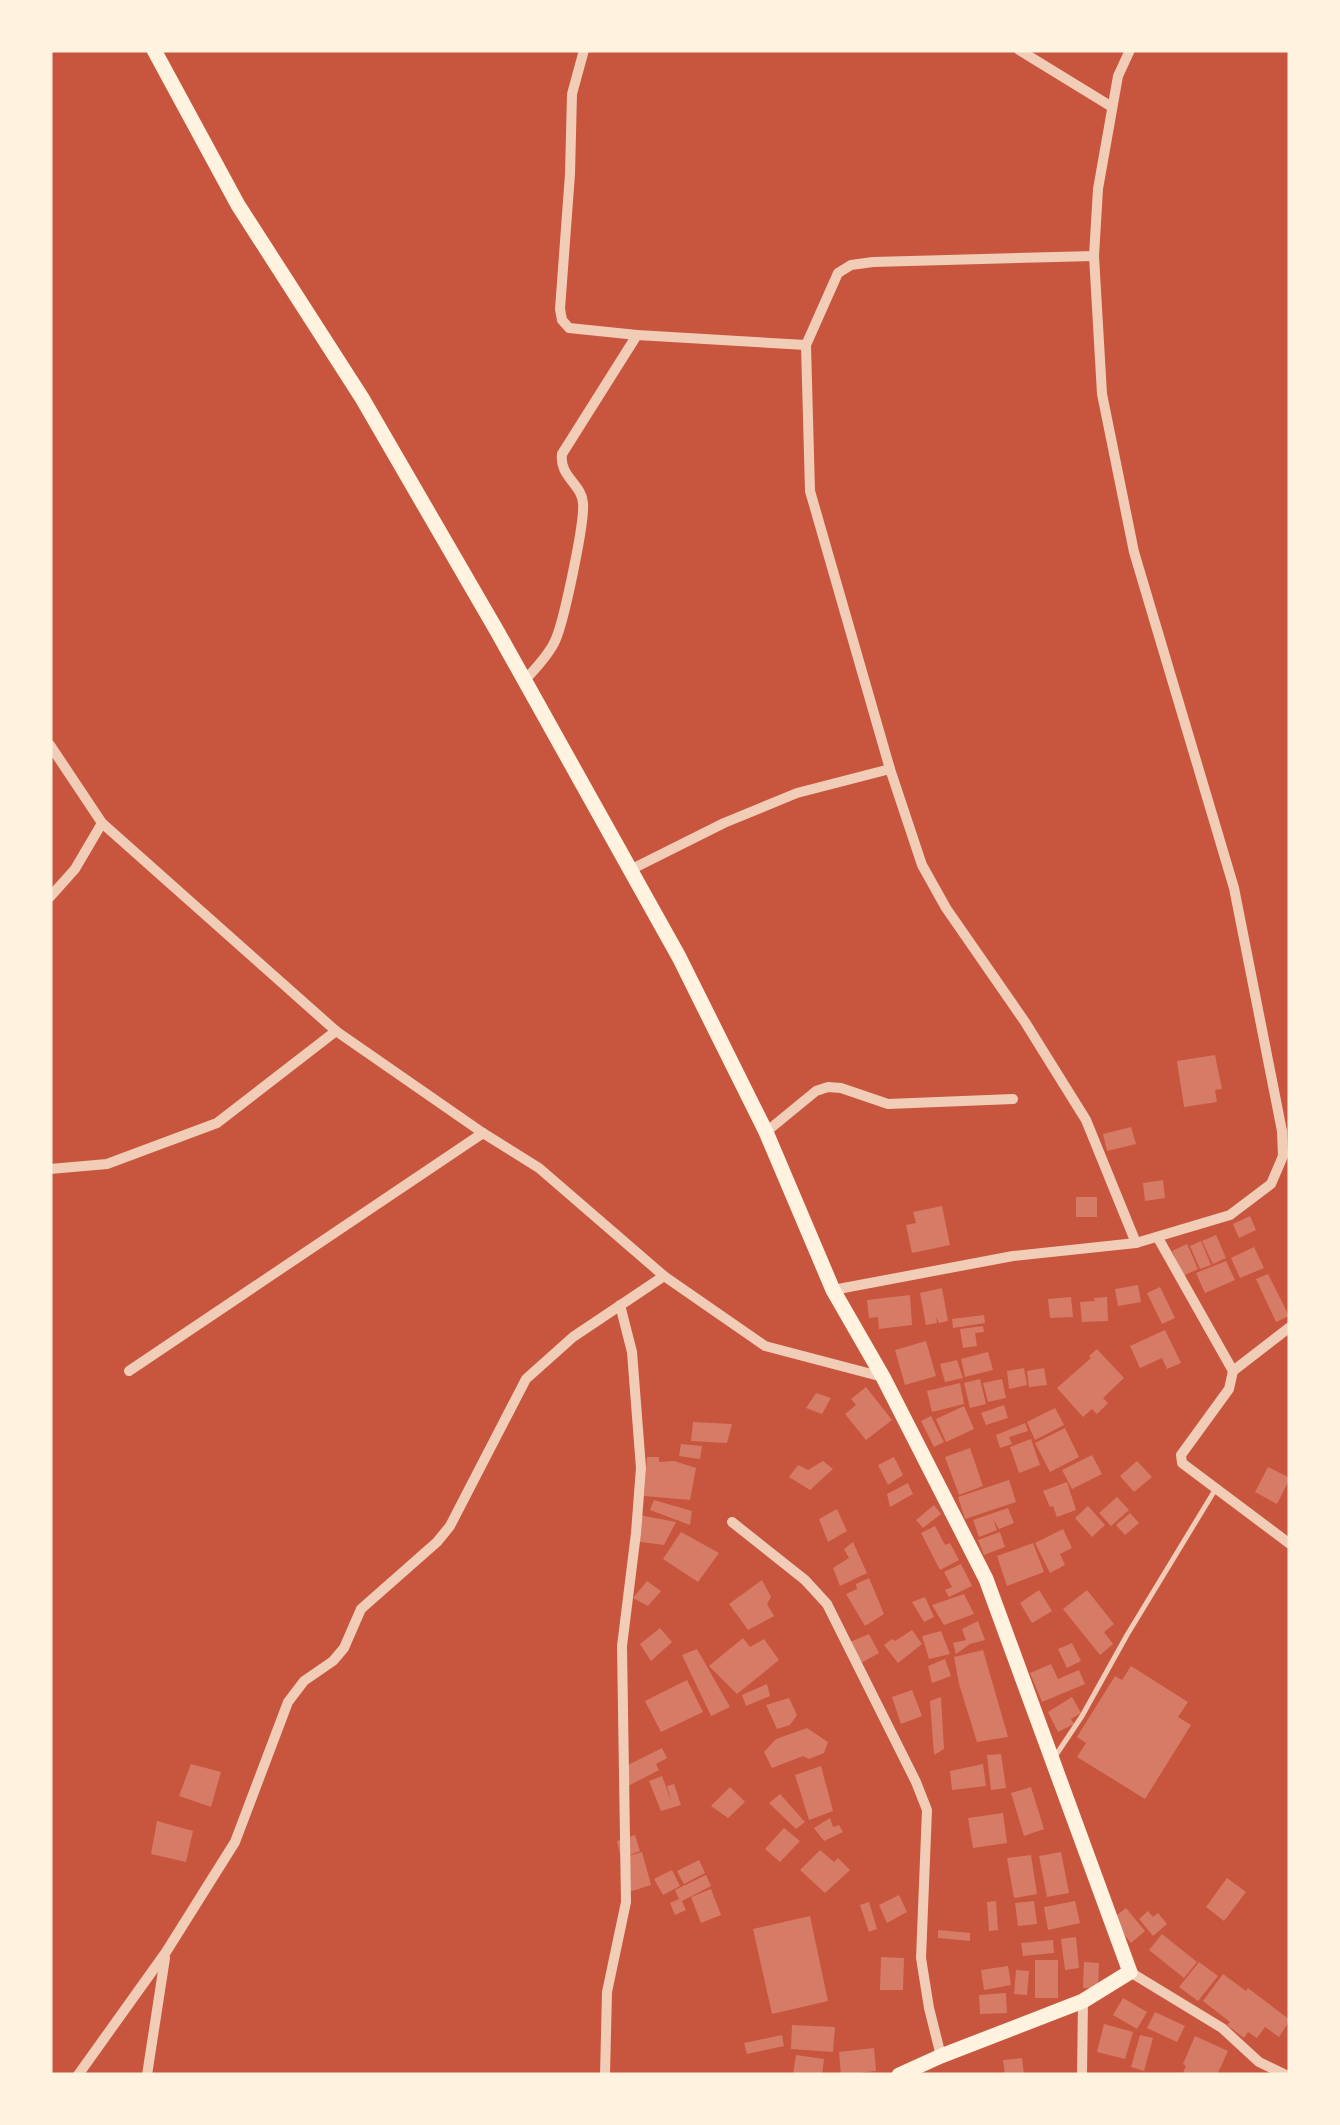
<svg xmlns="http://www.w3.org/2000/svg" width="1340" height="2125" viewBox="0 0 1340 2125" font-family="'DM Sans',sans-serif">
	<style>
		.building { fill: #d67c66 }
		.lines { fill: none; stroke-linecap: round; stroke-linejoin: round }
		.service { stroke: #f1ccb7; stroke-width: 5 }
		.minor { stroke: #f1ccb7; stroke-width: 10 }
		.secondary { stroke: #fff3e0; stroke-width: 15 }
	</style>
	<rect width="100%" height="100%" fill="#c8553d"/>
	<g class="building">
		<polygon points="1215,1055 1222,1089 1215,1090 1217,1102 1184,1107 1177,1061"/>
		<polygon points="1131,1127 1136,1144 1107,1151 1103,1134"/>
		<polygon points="1163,1180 1165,1198 1145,1201 1143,1183"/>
		<rect x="1076" y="1197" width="21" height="20"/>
		<polygon points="942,1206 950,1245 912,1253 906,1225 916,1223 913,1212"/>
		<polygon points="1250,1216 1256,1230 1239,1238 1233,1224"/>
		<polygon points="1216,1235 1226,1258 1213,1264 1202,1241"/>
		<polygon points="1201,1241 1211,1265 1200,1269 1190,1246"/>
		<polygon points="1187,1244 1198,1269 1183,1276 1172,1251"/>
		<polygon points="1254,1247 1264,1268 1240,1278 1231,1258"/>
		<polygon points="1226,1261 1235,1280 1205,1293 1196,1273"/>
		<polygon points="1268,1274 1289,1316 1276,1322 1256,1279"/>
		<polygon points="1138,1285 1141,1302 1118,1306 1115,1289"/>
		<polygon points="1160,1287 1175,1318 1162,1324 1147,1293"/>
		<polygon points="942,1288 948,1321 939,1323 936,1317 937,1323 926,1325 920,1293"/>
		<polygon points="910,1295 912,1325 879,1329 878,1317 869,1318 867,1300"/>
		<polygon points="1071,1297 1073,1317 1050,1318 1048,1299"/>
		<polygon points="1107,1297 1108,1321 1082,1322 1080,1302 1095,1301 1094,1298"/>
		<polygon points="984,1315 985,1323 953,1328 952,1319"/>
		<polygon points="983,1326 984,1332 975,1333 977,1346 963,1348 960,1329"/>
		<polygon points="1165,1330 1181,1363 1167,1369 1162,1358 1140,1368 1130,1346"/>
		<polygon points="926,1341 936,1376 905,1385 895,1350"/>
		<polygon points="1097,1349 1124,1378 1103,1398 1108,1403 1097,1414 1092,1409 1083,1417 1057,1388 1091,1358 1089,1356"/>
		<polygon points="988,1352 993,1370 965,1377 961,1359"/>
		<polygon points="957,1360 963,1378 945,1382 940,1364"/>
		<polygon points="1024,1368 1027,1385 1009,1389 1007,1371"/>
		<polygon points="1044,1368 1047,1385 1029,1387 1027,1371"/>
		<polygon points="980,1379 986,1404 970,1408 964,1383"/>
		<polygon points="1002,1379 1006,1398 988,1402 983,1383"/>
		<polygon points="960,1383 964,1404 932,1412 927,1391"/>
		<polygon points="866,1387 892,1420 866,1440 845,1414 856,1405 851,1399"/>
		<polygon points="816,1393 831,1398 822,1414 806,1408"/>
		<polygon points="1004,1405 1008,1418 986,1425 981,1413"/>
		<polygon points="964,1406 974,1429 946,1442 936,1419"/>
		<polygon points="1055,1408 1064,1425 1035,1440 1027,1422"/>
		<polygon points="931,1416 944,1442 934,1447 921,1421"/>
		<polygon points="693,1422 732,1424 727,1443 691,1441"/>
		<polygon points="1025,1423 1028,1431 1009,1437 1012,1444 1000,1448 996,1435"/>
		<polygon points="1065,1428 1079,1457 1050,1472 1035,1443"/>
		<polygon points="1031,1439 1040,1465 1019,1473 1010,1447"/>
		<polygon points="681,1444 702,1446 700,1459 679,1456"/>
		<polygon points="970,1448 983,1486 959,1495 945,1457"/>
		<polygon points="1092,1455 1102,1474 1072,1489 1062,1470"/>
		<polygon points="647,1457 659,1457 659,1462 674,1461 696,1468 690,1500 644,1496"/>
		<polygon points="894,1457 903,1475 888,1485 878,1465"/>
		<polygon points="823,1461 833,1469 810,1490 789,1477 798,1465 808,1470"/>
		<polygon points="1137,1461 1152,1477 1134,1492 1120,1476"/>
		<polygon points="1268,1467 1290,1478 1277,1504 1255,1492"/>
		<polygon points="1009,1480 1016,1502 965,1519 958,1497"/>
		<polygon points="1067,1482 1076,1510 1057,1517 1053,1506 1050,1507 1043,1491"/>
		<polygon points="908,1483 913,1494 890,1507 887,1494"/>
		<polygon points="1117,1497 1129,1510 1111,1526 1099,1513"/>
		<polygon points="654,1500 692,1511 690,1525 650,1510"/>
		<polygon points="934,1505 941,1514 923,1528 916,1520"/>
		<polygon points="1088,1506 1105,1525 1092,1537 1075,1518"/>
		<polygon points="1008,1508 1014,1523 999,1529 993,1519 997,1530 979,1537 973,1520"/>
		<polygon points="837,1509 847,1531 828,1542 819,1519"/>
		<polygon points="1130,1513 1139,1523 1125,1535 1116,1525"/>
		<polygon points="634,1514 676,1522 664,1545 633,1541"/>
		<polygon points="935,1526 945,1545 950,1543 959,1560 940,1570 921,1533"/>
		<polygon points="1063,1529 1072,1548 1060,1554 1065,1565 1050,1573 1035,1543"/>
		<polygon points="681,1532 719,1553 698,1582 663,1559"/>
		<polygon points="1000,1532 1005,1547 984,1555 978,1540"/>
		<polygon points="853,1542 867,1573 840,1586 833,1568 849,1558 844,1549"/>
		<polygon points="1033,1543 1044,1572 1007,1586 997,1556"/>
		<polygon points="961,1564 972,1586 949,1597 945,1590 952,1587 944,1572"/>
		<polygon points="869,1578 884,1614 865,1626 846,1594 857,1589 856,1584"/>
		<polygon points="762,1580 771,1597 767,1604 774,1616 748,1630 729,1604"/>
		<polygon points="647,1581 661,1591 648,1606 633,1598"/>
		<polygon points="1039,1590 1052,1611 1032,1623 1020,1603"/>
		<polygon points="1087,1590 1114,1624 1104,1632 1113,1644 1100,1655 1063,1609"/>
		<polygon points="964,1594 974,1614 944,1625 932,1605"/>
		<polygon points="925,1597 934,1617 924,1622 912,1602"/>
		<polygon points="978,1621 985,1640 970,1644 956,1654 953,1643 966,1640 962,1629"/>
		<polygon points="660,1628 672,1642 651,1661 640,1644"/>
		<polygon points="912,1630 922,1644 898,1663 884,1645 892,1639 895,1641"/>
		<polygon points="941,1631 950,1654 929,1659 922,1636"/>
		<polygon points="869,1634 879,1653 861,1663 850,1642"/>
		<polygon points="743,1638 750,1647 764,1639 779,1660 737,1694 709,1666"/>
		<polygon points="1072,1643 1081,1661 1067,1668 1058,1649"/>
		<polygon points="697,1649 730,1707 711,1716 682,1655"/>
		<polygon points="983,1650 1008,1737 977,1742 959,1684 954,1657"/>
		<polygon points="945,1659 951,1676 932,1683 928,1666"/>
		<polygon points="1051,1664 1058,1679 1079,1670 1085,1684 1042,1702 1030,1673"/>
		<polygon points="1131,1666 1188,1702 1178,1717 1191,1725 1145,1799 1077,1757 1086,1743 1077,1737 1115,1676 1122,1680"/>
		<polygon points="687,1680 703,1712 661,1732 645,1701"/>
		<polygon points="767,1684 770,1696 746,1706 742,1695"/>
		<polygon points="912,1690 922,1716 901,1724 892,1697"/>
		<polygon points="941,1697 944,1749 934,1755 930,1701"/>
		<polygon points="1072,1697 1081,1713 1071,1719 1074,1724 1058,1732 1048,1712"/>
		<polygon points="789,1698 797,1715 790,1725 777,1729 766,1705"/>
		<polygon points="807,1728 828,1742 824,1753 809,1759 803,1756 772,1768 764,1752 776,1739"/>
		<polygon points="662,1748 667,1758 656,1764 659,1770 628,1786 620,1769"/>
		<polygon points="1001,1754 1006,1788 991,1790 987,1755"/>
		<polygon points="191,1764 221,1772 211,1807 179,1796"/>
		<polygon points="983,1764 986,1786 952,1790 950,1771"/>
		<polygon points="821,1766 833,1811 809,1820 795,1775"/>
		<polygon points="662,1776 672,1803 667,1786 674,1784 681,1805 661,1811 649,1781"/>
		<polygon points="730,1787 745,1802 728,1818 711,1806"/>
		<polygon points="1031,1787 1044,1829 1024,1836 1011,1793"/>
		<polygon points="780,1794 805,1822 796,1829 769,1803"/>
		<polygon points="1003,1813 1007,1843 973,1848 968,1818"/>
		<polygon points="830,1818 833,1827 839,1825 843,1832 824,1841 814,1828"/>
		<polygon points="157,1821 193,1831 186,1862 151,1854"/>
		<polygon points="784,1828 800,1841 780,1862 765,1849"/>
		<polygon points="635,1835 640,1851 625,1857 642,1852 651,1885 629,1892 617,1841"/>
		<polygon points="820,1850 834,1862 838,1858 850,1870 825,1893 800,1870"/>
		<polygon points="1061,1852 1069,1893 1047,1897 1039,1856"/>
		<polygon points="1031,1855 1037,1894 1014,1898 1007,1858"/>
		<polygon points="699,1860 705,1873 684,1884 677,1871"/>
		<polygon points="672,1870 680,1886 663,1895 654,1879"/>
		<polygon points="706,1875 711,1886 682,1901 686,1910 675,1915 670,1903 679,1899 675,1890"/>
		<polygon points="1227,1878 1246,1892 1224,1921 1206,1907"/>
		<polygon points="711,1889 721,1915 701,1923 691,1897"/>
		<polygon points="899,1895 907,1912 887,1923 879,1905"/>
		<polygon points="996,1901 998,1930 989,1931 987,1902"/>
		<polygon points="1034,1901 1037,1924 1018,1926 1015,1903"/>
		<polygon points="1075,1901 1080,1923 1048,1930 1044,1907"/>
		<polygon points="869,1902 877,1929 869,1932 860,1905"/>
		<polygon points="1126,1908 1145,1931 1131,1943 1112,1919"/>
		<polygon points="1148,1911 1153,1917 1158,1913 1167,1924 1153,1936 1139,1919"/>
		<polygon points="810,1916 828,2001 772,2014 753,1929"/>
		<polygon points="938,1930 970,1933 970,1941 938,1938"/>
		<polygon points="1162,1934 1197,1962 1184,1978 1149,1950"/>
		<polygon points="1076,1937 1079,1968 1065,1970 1061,1939"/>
		<polygon points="1053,1940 1054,1953 1023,1956 1021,1943"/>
		<polygon points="881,1957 904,1958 903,1990 880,1990"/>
		<rect x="1035" y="1960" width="23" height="38"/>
		<polygon points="1084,1962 1099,1963 1098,1988 1083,1988"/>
		<polygon points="1199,1962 1218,1976 1198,2001 1179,1987"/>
		<polygon points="1008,1966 1011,1985 984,1990 981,1970"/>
		<polygon points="1016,1970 1029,1971 1027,1995 1014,1994"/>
		<polygon points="1223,1974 1246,1991 1248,1988 1290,2020 1279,2037 1265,2027 1257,2038 1248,2032 1244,2038 1227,2025 1230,2022 1203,2001"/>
		<polygon points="1006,1993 1007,2013 980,2014 979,1995"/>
		<polygon points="1123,1998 1147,2012 1137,2029 1113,2015"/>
		<polygon points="1155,2012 1185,2026 1177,2042 1147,2028"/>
		<polygon points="1104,2024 1133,2032 1125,2059 1097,2052"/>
		<polygon points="792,2025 835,2027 833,2052 791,2049"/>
		<polygon points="782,2035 784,2046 747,2054 744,2043"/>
		<polygon points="1140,2035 1153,2038 1144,2071 1131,2067"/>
		<polygon points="1195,2036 1228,2051 1217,2075 1182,2075 1186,2066 1183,2064"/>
		<polygon points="874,2048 876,2071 841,2075 839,2052"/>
		<polygon points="796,2055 824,2059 822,2075 793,2075"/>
		<polygon points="1022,2058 1024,2074 1005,2075 1003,2060"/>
	</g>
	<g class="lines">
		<polyline class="service" points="1056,1755 1082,1716 1127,1635 1215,1490"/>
		<g class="minor">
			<polyline points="584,50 572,94 570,174 560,309 562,320 569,328 637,335 806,345"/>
			<polyline points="1019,50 1112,107"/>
			<polyline points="1094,256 873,262 851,265 838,273 806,345 810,491 890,769 922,865 946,908 1025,1022 1086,1120 1136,1243"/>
			<path d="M525,680C535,669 547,657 554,643C563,627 585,522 583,503C582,484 559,477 562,454L637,335"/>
			<polyline points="50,745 102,823 336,1031 483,1133 539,1168 664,1276 765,1346 883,1377"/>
			<polyline points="630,870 724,823 797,793 890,769"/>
			<polyline points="50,897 75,869 102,823"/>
			<polyline points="766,1132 816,1091 828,1087 841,1088 888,1104 1013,1099"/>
			<polyline points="50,1169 107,1164 217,1123 336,1031"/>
			<polyline points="1158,1238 1233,1371 1229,1389 1181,1455 1182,1463 1290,1544"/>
			<polyline points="833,1290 1013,1256 1136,1243 1230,1215 1271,1184 1283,1156 1282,1131 1234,888 1134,552 1102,394 1094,256 1098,189 1118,76 1130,50"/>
			<polyline points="129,1371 483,1133"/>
			<polyline points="1233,1371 1290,1327"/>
			<polyline points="732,1522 805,1580 827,1604 916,1782 927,1810 921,1958 929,2008 941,2056"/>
			<polyline points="1130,1972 1222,2028 1259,2062 1286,2075"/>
			<polyline points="78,2075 166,1952 235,1842 288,1702 304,1681 333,1661 344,1648 361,1609 437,1542 450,1526 526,1379 573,1337 664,1276"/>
			<polyline points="147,2075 165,1958"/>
			<polyline points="605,2075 607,1992 626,1902 622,1646 636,1533 641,1468 632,1352 620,1305"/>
			<polyline points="1082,2075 1083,2001"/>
		</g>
		<polyline class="secondary" points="154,50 238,205 362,398 497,631 679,957 766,1132 833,1290 883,1377 986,1579 1130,1972 1083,2001 941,2056 899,2075"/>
	</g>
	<rect width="1340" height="2125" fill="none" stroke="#fff3e0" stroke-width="105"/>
</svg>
